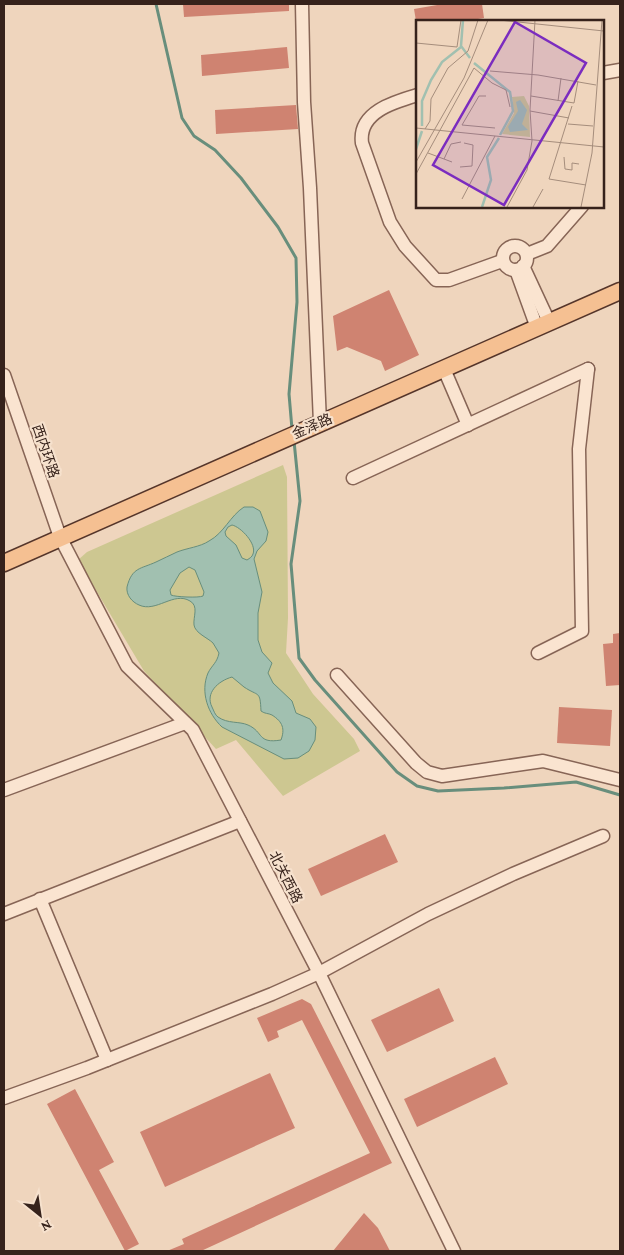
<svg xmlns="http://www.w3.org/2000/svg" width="624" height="1255" viewBox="0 0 624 1255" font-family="'Crimson Pro','Noto Sans SC',serif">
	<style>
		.green { fill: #cdc791 }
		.water { fill: #a1c0b0; stroke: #688e7c; fill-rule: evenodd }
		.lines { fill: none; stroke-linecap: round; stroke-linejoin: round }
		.stream { stroke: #688e7c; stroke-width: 3 }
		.building { fill: #cf8371 }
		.minor-casing { stroke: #876556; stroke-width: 15 }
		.major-casing { stroke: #55352a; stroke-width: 19 }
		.minor { stroke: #fae4d0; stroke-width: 12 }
		.major { stroke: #f5c092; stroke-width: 16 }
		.labels { text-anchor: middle; stroke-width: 4.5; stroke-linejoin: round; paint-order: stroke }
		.street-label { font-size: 14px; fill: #36221b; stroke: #f6e1cd }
		.inset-river { fill: none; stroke: #a1c0b0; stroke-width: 2.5 }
		.inset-road { fill: none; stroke: #a58d7c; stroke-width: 1 }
		.view { fill: #7b2cbf; fill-opacity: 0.15; stroke: #7b2cbf; stroke-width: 2.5 }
		.inset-edge { fill: none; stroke: #36221b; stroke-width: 2.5 }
	</style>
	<rect width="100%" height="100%" fill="#efd5bd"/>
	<polygon class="green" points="283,465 287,477 288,618 286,653 313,694 354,739 360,751 283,796 236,740 216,749 144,671 78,560 87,552"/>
	<path class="water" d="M244,507H253L260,511L268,532L266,541L257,551L254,559L262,592L258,613V640L262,652L272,663L268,673L273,683L292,701L296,713L310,719L316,727L315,740L309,751L298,758L284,759L222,727C208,714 200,692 208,673C212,665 217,663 219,653C217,650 215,646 213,643C208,638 195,633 194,625C193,617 199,606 190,601C174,591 156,613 139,605C132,602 126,595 127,587C132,567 141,569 156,562C163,559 170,555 177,552C187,548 200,547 209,541C224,533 230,516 244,507ZM232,525C241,527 257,544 253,554C252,557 250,558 247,560L242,558L236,545L226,536L225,532L228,527ZM189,567L195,570L204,592L203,596C199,598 175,597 171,595L170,590L180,573ZM232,677C236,680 240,684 244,687C259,697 260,690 261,711C265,714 268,713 272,715C283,722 285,729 281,740C257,744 264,732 248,725C239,721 228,724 218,717C215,715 214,711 212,707C205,693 218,681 232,677Z"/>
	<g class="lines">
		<g class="stream">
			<polyline points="156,4 182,118 194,136 215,150 241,178 278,227 296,258 297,302 289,394 292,429"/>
			<polyline points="294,441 300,501 291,564 299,658 315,680 397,772 417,786 438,791 504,788 576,782 620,795"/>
		</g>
	</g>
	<g class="building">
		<polygon points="183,4 289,4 289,11 184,17"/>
		<polygon points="443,4 482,4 484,18 466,21 416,21 414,9"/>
		<polygon points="287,47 289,68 202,76 201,55"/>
		<polygon points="296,105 298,129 216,134 215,110"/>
		<polygon points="389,290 419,355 385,371 381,361 347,347 337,351 333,316"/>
		<polygon points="620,633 620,685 606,686 603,644 613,643 613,634"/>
		<polygon points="559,707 612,710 610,746 557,743"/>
		<polygon points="385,834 398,862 321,896 308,869"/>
		<polygon points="439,988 454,1021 387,1052 371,1020"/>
		<polygon points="302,999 311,1004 392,1163 201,1251 167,1251 184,1244 182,1239 370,1153 302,1020 277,1031 279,1037 268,1042 257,1018"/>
		<polygon points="495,1057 508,1084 417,1127 404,1099"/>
		<polygon points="270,1073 295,1128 165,1187 140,1132"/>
		<polygon points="75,1089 114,1162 99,1170 139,1244 125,1251 47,1104"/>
		<polygon points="364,1213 378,1228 390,1251 333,1251"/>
	</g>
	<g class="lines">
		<g class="minor-casing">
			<g id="minor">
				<polyline points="302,4 304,102 310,188 320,423"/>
				<polyline points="603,73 620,70"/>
				<path d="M418,95C394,102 358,112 362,143L390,222L405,246L436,280H449L502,261"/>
				<circle cx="515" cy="258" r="12"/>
				<polyline points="527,254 547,246 582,206"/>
				<polyline points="523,266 549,322"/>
				<polyline points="516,270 537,328"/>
				<polyline points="444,369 468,425"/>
				<polyline points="4,375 60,537 127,666 193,730 319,973 454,1251"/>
				<polyline points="353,478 588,369"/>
				<polyline points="538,653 582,631 579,449 588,369"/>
				<polyline points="337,675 416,763 427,772 442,776 543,761 620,780"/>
				<polyline points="4,790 185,723"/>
				<polyline points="40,899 107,1060"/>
				<polyline points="4,914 240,821"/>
				<polyline points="4,1098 87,1068 272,994 319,973 428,914 513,874 603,836"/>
			</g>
		</g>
		<g class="major-casing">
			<polyline id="major" points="4,563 620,291"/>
		</g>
		<use href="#minor" class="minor"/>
		<use href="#major" class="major"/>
	</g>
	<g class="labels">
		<g class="street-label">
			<text transform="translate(312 426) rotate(-24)" y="5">金泽路</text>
			<text transform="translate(46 451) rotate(71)" y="5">西内环路</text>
			<text transform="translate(286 877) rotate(63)" y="5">北关西路</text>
		</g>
	</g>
	<g transform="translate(416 20)">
		<rect width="188" height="188" fill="#efd5bd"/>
		<path d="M108,76L113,86L114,117L86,114L98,93L96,77Z" fill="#cdc791"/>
		<path d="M104,80L111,90L106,104L112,110L94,112L92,107L102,91L100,82Z" fill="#a1c0b0"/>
		<path class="inset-river" d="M47,0L45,26L54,38M58,43L94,72L97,91L84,115M6,106V81L15,60L26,42L45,27M0,129L6,111M66,187L75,160L71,137L83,118"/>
		<path class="inset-road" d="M83,0L188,11M0,23L41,27L45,0M74,51L122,55L180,65M115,76L158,83L162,61M142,81L145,58M156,86L133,159L170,165M114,91L153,98M152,104L177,106M46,105L63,76H70M46,105L79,108M0,108L188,127M9,109L14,101L15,79L32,48L52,31L62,0M12,133L36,142M148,137L149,149L156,150V143L163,144M28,139L35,124L45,122M0,142L48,58L72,0M44,147L56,146L57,125L48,123M0,154L58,48L76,63L90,70L94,87M46,179L79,116M91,187L111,150L116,121L114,90L119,0M117,187L127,169M165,187L176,133L186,0"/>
		<path class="view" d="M99,2L170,43L88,185L17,145Z"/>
		<rect width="188" height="188" class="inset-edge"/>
	</g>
	<rect width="624" height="1255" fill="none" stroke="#36221b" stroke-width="10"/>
	<g transform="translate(40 1215) rotate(150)" stroke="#f6e1cd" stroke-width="4" paint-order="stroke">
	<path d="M0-4L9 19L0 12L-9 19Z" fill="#36221b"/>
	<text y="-8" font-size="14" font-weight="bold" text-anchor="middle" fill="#36221b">N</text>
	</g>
</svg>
